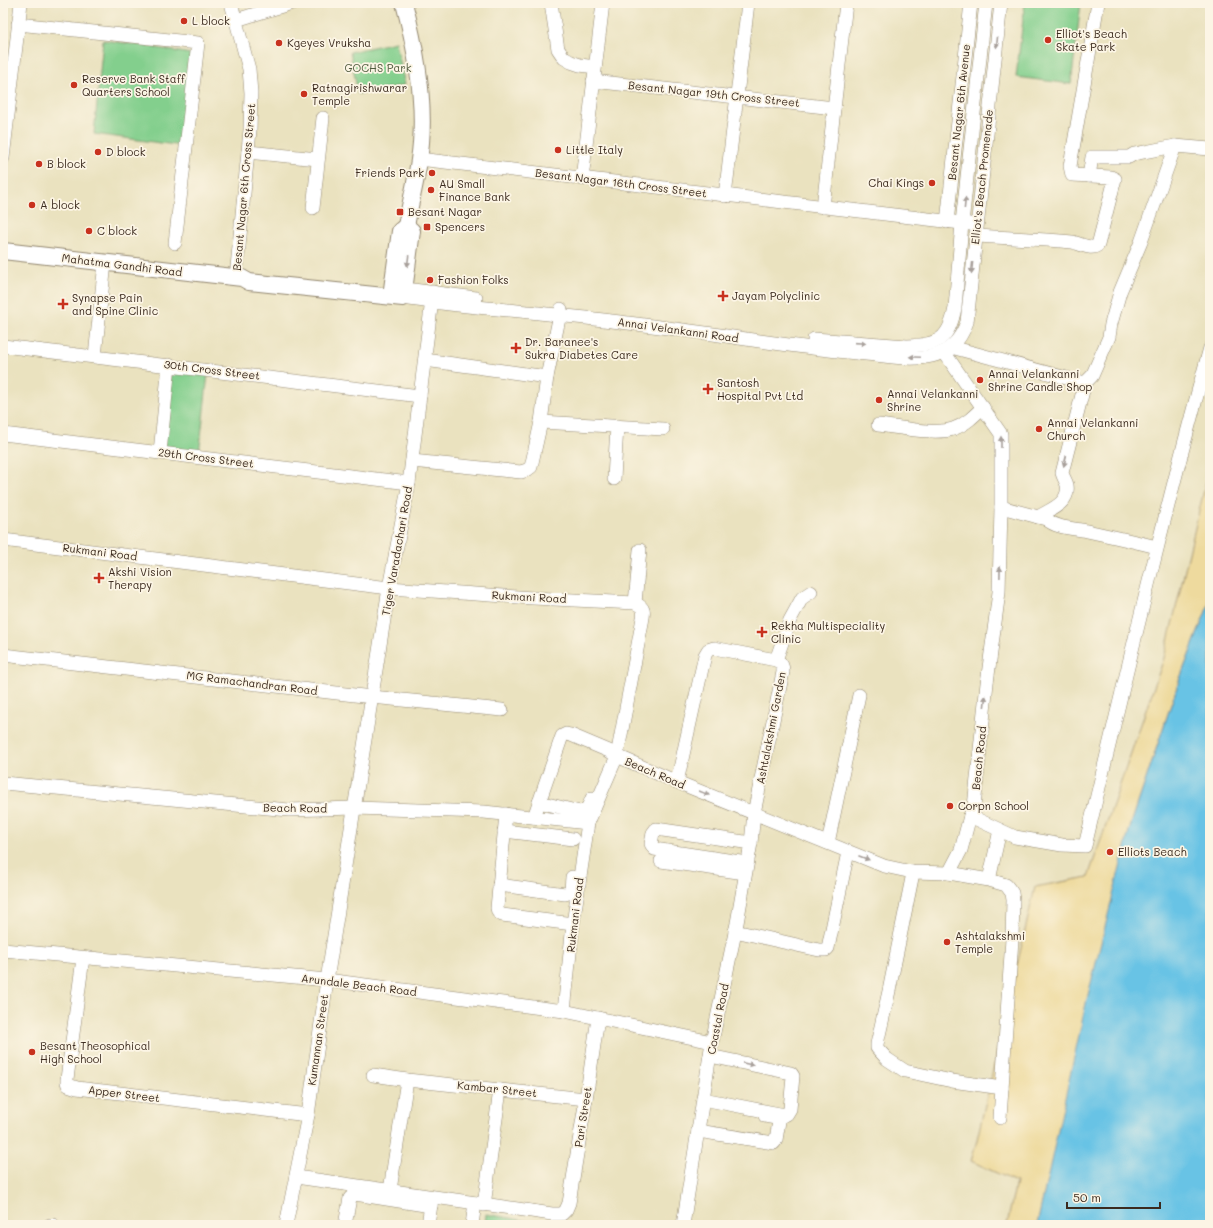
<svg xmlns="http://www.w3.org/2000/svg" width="1213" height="1228" viewBox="0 0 1213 1228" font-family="Mali,sans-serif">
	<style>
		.green { fill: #83cf8d; stroke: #5f7c56 }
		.sand { fill: #eeda9e; stroke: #94825e }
		.water { fill: #67c3e5; stroke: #517682 }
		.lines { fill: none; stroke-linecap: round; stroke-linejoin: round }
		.minor-casing { stroke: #92866e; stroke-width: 14 }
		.major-casing { stroke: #92866e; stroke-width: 18 }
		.minor { stroke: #fff; stroke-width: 13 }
		.major { stroke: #fff; stroke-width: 16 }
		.oneway { fill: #a79f9a }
		.poi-dot { fill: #c8321e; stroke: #fcf5e5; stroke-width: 1.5 }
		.labels { text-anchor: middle; stroke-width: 3.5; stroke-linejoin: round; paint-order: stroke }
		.poi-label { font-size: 11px; fill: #3b2a1e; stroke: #fcf5e5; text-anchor: start }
		.park-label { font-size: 11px; fill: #515c3f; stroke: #fcf5e5 }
		.street-label { font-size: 11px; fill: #3b2a1e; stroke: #fcf5e5 }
	</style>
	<rect width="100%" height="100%" fill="#fcf5e5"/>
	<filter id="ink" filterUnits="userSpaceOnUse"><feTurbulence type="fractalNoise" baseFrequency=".025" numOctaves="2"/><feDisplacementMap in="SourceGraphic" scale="8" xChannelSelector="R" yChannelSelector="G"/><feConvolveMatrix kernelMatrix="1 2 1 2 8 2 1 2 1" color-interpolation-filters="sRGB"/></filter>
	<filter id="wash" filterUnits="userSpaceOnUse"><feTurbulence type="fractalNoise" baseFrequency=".012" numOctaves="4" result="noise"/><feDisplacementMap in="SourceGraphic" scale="16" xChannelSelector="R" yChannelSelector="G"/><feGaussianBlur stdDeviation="0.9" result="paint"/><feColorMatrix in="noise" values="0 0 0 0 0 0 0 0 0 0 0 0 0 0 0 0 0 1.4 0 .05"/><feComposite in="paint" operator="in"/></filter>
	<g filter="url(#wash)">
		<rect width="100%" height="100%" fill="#eae2bf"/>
		<g class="green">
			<polygon points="1025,3 1081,3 1071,84 1016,77"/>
			<polygon points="103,40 146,46 191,54 183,146 94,134"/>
			<polygon points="396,42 405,85 358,94 350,52"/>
			<polygon points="171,369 208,374 199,454 162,449"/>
			<polygon points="486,1214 549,1225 485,1225"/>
		</g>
		<polygon class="sand" points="1210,465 1210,601 1179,681 1130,827 1037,1225 1007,1225 1016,1182 971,1161 976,1144 1035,887 1088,877 1164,658"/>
		<polygon class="water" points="1210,601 1210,1225 1037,1225 1087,999 1130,827 1179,681"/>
	</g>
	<g filter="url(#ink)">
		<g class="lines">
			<g class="minor-casing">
				<g id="minor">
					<polyline points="231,3 249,69 251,93 250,130 236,278"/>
					<polyline points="551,3 558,49 564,58 571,62 580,65 595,67"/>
					<polyline points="236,20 292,3"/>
					<polyline points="18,24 198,43 175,243"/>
					<polyline points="593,81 834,108"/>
					<polyline points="248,152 318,159"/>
					<polyline points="3,158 21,3"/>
					<polyline points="419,159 970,224"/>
					<polyline points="1089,176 1092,157 1129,157 1134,154 1139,153 1175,146"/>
					<polyline points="582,179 603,3"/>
					<polyline points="725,196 748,3"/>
					<polyline points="823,207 846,3"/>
					<polyline points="313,208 323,118"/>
					<polyline points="947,222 971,3"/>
					<path d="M976,236C1008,238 1040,239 1072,242C1080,243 1090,251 1098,245L1115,179L1111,177L1072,175L1070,166L1098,3"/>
					<polyline points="405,289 476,298"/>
					<path d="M403,298C454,306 505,309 557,315C609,320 661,327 713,334C764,342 815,349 866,354C887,356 911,361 932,356C950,352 961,339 967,322L1001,3"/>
					<path d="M814,339L907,346C938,345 949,340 955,308L962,223L986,3"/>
					<polyline points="3,346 420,396"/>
					<polyline points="951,347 1085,383"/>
					<polyline points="95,356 105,263"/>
					<polyline points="425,360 547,377"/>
					<polyline points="541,422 663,429"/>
					<path d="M878,425C898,427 935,435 953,429C965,425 974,416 983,407"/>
					<polyline points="3,434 409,483"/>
					<polyline points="160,452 169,365"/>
					<polyline points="412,461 521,472 527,470 531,467 541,422 547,377 561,309"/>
					<polyline points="614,479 617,426"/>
					<path d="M1001,507L1046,519C1058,529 1073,528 1087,531C1110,536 1133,541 1157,547"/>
					<path d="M1038,517C1051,509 1070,503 1067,485C1066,481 1063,477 1062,473L1085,383L1092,376L1109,337L1111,324L1120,292L1141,242L1175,146L1210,149"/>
					<path d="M3,540L389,588L533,598L635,603C646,608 644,613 642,623L617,756L588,823L573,924L564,1011"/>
					<polyline points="635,603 640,550"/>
					<polyline points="3,655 372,697 502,710"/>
					<polyline points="776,660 790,620 802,598 811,592"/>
					<path d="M677,782L705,655L708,650L714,648L776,660C782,663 783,666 783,672L754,813L751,843L737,923L712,1042L683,1225"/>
					<polyline points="3,783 289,810 354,808 484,812 588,823"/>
					<path d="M539,802L580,812C588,810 589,805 592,798"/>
					<polyline points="506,814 497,908 498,912 502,915 573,924"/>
					<path d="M970,816L1015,837L1062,845L1085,846C1125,679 1164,513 1210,348"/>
					<polyline points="534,817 562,736 566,734 571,735 609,751 617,756 677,782 884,866 912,872 949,873 961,850 970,816 974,807 987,683 999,592 1001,507 1001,434 944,352"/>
					<polyline points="504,831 573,839"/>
					<polyline points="828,843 859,695"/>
					<polyline points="661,861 745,873"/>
					<polyline points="747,863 654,849 651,844 653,833 656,829 751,843"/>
					<polyline points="912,872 912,878 889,991 877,1044 877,1048 887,1059 905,1071 952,1081 1002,1088"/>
					<polyline points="949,873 989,880 1006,885 1012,893 1013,900 1012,939 1000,1118"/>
					<polyline points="989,880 1000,830"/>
					<polyline points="499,885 565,894 569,893 571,890 572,877"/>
					<polyline points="735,931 819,950 826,950 828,948 848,852"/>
					<polyline points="3,950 327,980 564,1011 712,1042"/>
					<polyline points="83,958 67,1079 67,1082 68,1085 77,1088 308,1115"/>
					<polyline points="373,1075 407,1080 586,1099"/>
					<polyline points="703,1099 785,1115 787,1114 790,1109 793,1076 791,1073 710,1056"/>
					<polyline points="698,1131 774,1143 776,1140 779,1121 776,1118 765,1116"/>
					<polyline points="296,1177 552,1214 562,1214 566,1210 569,1203 586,1099 598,1018"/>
					<polyline points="390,1190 407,1080"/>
					<polyline points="484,1205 500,1090"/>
					<polyline points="50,1225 53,1225"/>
					<polyline points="286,1225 308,1115 327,980 389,588 409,483 433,292"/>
					<polyline points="345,1225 350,1198 355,1194 431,1206"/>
					<polyline points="428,1225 432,1198"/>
					<polyline points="472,1225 475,1203"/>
				</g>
			</g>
			<g class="major-casing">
				<g id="major">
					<path d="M404,3C417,52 427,109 419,160C416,182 410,204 406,226"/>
					<polyline points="3,251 242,278 249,282 403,298 412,231 406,226"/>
					<polyline points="391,296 400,231 406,226"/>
				</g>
			</g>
			<use href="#minor" class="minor"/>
			<use href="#major" class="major"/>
		</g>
		<defs><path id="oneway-solid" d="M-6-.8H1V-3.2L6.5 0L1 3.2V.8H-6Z"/></defs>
		<g class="oneway">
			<use href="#oneway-solid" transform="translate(997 42) rotate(96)"/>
			<use href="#oneway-solid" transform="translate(965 203) rotate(-84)"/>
			<use href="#oneway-solid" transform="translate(408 261) rotate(97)"/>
			<use href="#oneway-solid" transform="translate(972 268) rotate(96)"/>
			<use href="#oneway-solid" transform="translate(860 343) rotate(4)"/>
			<use href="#oneway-solid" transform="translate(915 357) rotate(-178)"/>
			<use href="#oneway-solid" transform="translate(1001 442) rotate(-90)"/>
			<use href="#oneway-solid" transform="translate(1065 461) rotate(104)"/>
			<use href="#oneway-solid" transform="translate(1000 572) rotate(-89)"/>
			<use href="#oneway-solid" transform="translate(985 701) rotate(-84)"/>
			<use href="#oneway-solid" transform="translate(704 793) rotate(22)"/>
			<use href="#oneway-solid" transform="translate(864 858) rotate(21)"/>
			<use href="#oneway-solid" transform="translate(748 1064) rotate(11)"/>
		</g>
	</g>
	<g class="poi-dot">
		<circle cx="184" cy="21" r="4"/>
		<circle cx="1048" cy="40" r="4"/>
		<circle cx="279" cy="43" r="4"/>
		<circle cx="74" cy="85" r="4"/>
		<circle cx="304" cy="94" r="4"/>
		<circle cx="558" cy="150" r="4"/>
		<circle cx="98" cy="152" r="4"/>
		<circle cx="39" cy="164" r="4"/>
		<circle cx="432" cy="173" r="4"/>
		<circle cx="932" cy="183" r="4"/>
		<circle cx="431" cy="190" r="4"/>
		<circle cx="32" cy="205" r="4"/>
		<rect x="396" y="208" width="8" height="8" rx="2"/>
		<rect x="423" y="223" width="8" height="8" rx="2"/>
		<circle cx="89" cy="231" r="4"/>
		<circle cx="430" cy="280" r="4"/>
		<path d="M721 290h4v4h4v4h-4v4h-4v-4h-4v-4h4z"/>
		<path d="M61 298h4v4h4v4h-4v4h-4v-4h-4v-4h4z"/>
		<path d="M514 342h4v4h4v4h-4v4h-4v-4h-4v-4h4z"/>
		<circle cx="980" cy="380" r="4"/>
		<path d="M706 383h4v4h4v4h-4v4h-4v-4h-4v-4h4z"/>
		<circle cx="879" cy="400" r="4"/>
		<circle cx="1039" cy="429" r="4"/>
		<path d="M97 572h4v4h4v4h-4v4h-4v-4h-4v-4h4z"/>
		<path d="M760 626h4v4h4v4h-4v4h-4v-4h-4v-4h4z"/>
		<circle cx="950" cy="806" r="4"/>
		<circle cx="1110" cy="852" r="4"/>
		<circle cx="947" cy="942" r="4"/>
		<circle cx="32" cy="1052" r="4"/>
	</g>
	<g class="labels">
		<g class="poi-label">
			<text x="192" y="25">L block</text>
			<text x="1056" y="38">Elliot's Beach<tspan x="1056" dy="13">Skate Park</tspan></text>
			<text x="287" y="47">Kgeyes Vruksha</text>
			<text x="82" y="83">Reserve Bank Staff<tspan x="82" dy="13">Quarters School</tspan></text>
			<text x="312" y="92">Ratnagirishwarar<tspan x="312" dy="13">Temple</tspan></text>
			<text x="566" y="154">Little Italy</text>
			<text x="106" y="156">D block</text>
			<text x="47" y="168">B block</text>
			<text x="424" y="177" text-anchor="end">Friends Park</text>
			<text x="924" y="187" text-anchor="end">Chai Kings</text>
			<text x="439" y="188">AU Small<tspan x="439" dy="13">Finance Bank</tspan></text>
			<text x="40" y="209">A block</text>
			<text x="408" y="216">Besant Nagar</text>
			<text x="435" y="231">Spencers</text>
			<text x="97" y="235">C block</text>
			<text x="438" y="284">Fashion Folks</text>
			<text x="732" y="300">Jayam Polyclinic</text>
			<text x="72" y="302">Synapse Pain<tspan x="72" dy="13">and Spine Clinic</tspan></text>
			<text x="525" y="346">Dr. Baranee's<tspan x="525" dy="13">Sukra Diabetes Care</tspan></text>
			<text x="988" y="378">Annai Velankanni<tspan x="988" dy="13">Shrine Candle Shop</tspan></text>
			<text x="717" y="387">Santosh<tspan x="717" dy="13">Hospital Pvt Ltd</tspan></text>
			<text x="887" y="398">Annai Velankanni<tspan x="887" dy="13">Shrine</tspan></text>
			<text x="1047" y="427">Annai Velankanni<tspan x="1047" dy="13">Church</tspan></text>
			<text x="108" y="576">Akshi Vision<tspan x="108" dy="13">Therapy</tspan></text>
			<text x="771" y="630">Rekha Multispeciality<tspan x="771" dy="13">Clinic</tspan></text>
			<text x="958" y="810">Corpn School</text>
			<text x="1118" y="856">Elliots Beach</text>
			<text x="955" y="940">Ashtalakshmi<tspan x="955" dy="13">Temple</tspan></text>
			<text x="40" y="1050">Besant Theosophical<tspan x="40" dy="13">High School</tspan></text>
		</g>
		<g class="park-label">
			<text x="378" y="72">GOCHS Park</text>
		</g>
		<g class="street-label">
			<text transform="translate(714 94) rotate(6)" y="4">Besant Nagar 19th Cross Street</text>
			<text transform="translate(959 112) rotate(-84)" y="4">Besant Nagar 6th Avenue</text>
			<text transform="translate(982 177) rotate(-84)" y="4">Elliot's Beach Promenade</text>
			<text transform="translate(621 183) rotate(7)" y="4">Besant Nagar 16th Cross Street</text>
			<text transform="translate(244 187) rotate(-85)" y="4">Besant Nagar 6th Cross Street</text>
			<text transform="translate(122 265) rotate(7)" y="4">Mahatma Gandhi Road</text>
			<text transform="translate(678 330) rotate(8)" y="4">Annai Velankanni Road</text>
			<text transform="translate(212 370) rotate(7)" y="4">30th Cross Street</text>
			<text transform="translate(206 458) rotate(7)" y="4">29th Cross Street</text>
			<text transform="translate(397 551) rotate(-80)" y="4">Tiger Varadachari Road</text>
			<text transform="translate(100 552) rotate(7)" y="4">Rukmani Road</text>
			<text transform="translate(529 597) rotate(3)" y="4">Rukmani Road</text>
			<text transform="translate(252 683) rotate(7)" y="4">MG Ramachandran Road</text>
			<text transform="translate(771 728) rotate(-79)" y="4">Ashtalakshmi Garden</text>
			<text transform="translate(979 758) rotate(-84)" y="4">Beach Road</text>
			<text transform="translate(655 773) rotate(23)" y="4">Beach Road</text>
			<text transform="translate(295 808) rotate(1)" y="4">Beach Road</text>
			<text transform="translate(575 915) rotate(-83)" y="4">Rukmani Road</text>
			<text transform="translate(359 985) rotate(7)" y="4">Arundale Beach Road</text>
			<text transform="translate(718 1019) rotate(-79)" y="4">Coastal Road</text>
			<text transform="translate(318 1040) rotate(-82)" y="4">Kumannan Street</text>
			<text transform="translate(497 1089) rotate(6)" y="4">Kambar Street</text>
			<text transform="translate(124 1094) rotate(7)" y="4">Apper Street</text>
			<text transform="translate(583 1117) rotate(-81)" y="4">Pari Street</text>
		</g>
	</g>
	<rect width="1213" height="1228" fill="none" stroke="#fcf5e5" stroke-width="16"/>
	<path d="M1067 1202v6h93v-6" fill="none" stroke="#3b2a1e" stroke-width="2"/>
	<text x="1073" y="1202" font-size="12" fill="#3b2a1e" stroke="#fcf5e5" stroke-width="3" paint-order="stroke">50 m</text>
</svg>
